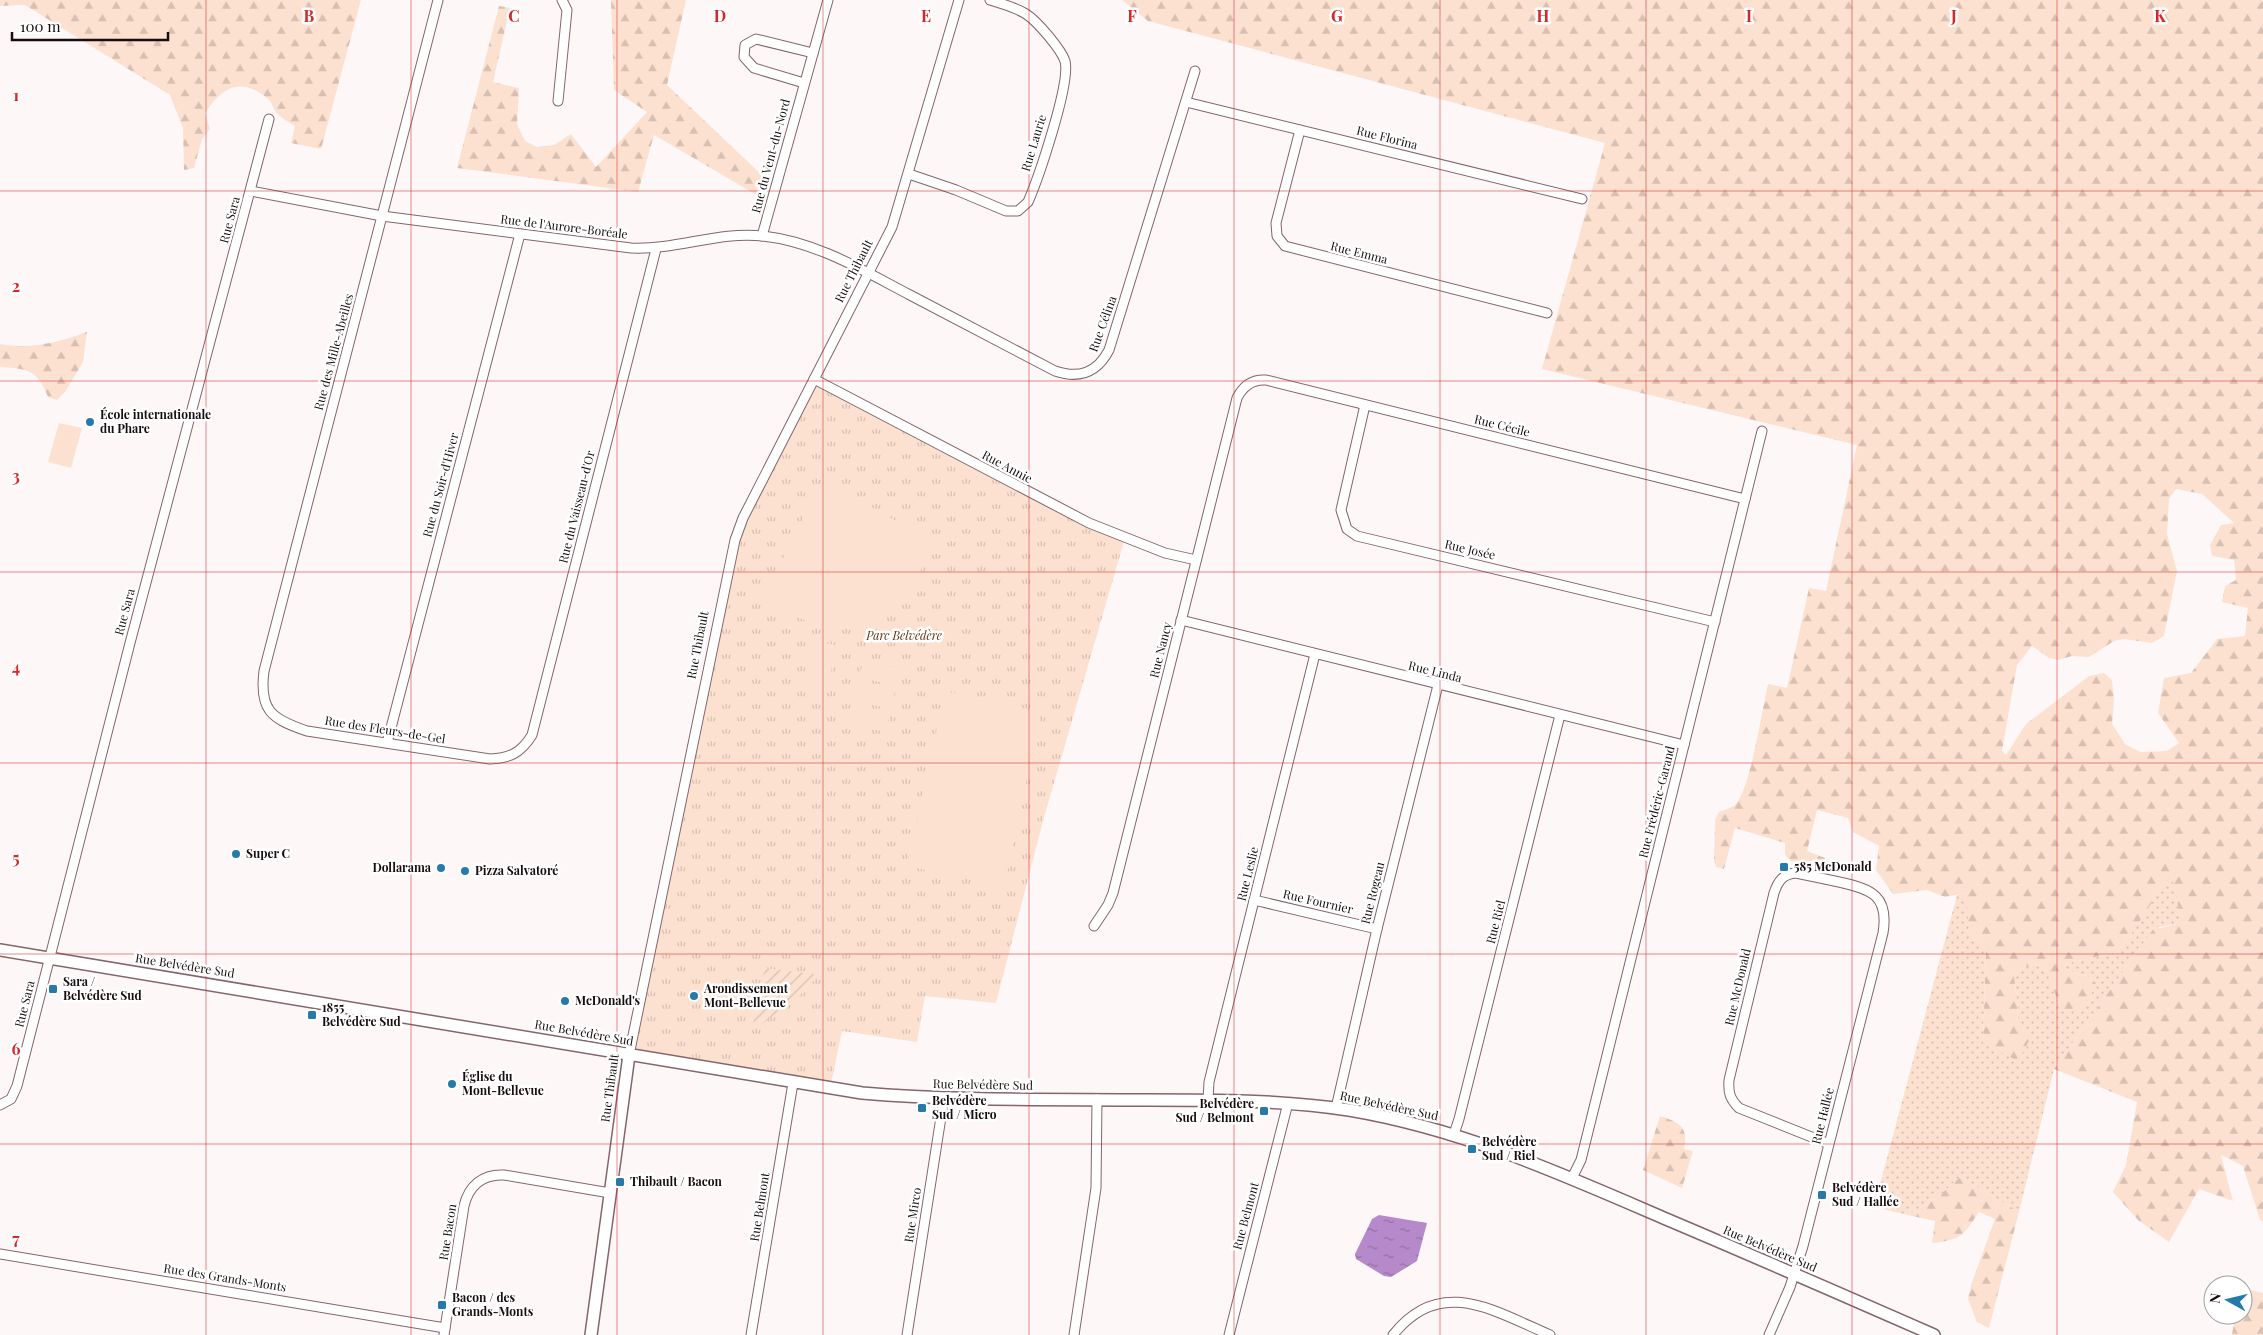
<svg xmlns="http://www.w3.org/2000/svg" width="2263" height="1335" viewBox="0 0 2263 1335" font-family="'Playfair Display',serif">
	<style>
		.grass { fill: url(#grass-dots) }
		.forest { fill: url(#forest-firs); fill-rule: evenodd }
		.park { fill: url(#park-tufts) }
		.garden { fill: url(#garden-furrows) }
		.pitch { fill: #fce1d0 }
		.water { fill: url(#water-ripples) }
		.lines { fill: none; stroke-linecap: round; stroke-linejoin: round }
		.minor-casing { stroke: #84656c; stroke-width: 11 }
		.tertiary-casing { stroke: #84656c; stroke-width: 14 }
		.minor { stroke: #fff; stroke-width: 9 }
		.tertiary { stroke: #fff; stroke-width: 11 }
		.grid { fill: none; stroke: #d62828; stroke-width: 1; stroke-opacity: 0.55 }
		.poi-dot { fill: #267aaa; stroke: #fff; stroke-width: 2 }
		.labels { text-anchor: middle; stroke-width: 5; stroke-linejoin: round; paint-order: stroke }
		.street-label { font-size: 12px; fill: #170c0e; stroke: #fff }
		.poi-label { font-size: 12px; font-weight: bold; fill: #170c0e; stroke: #fff; text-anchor: start }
		.park-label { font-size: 12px; font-style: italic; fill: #623612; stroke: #fff }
		.grid-label { font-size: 16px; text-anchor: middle; font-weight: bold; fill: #d62828; stroke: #fff; stroke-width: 5; stroke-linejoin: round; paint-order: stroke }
	</style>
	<defs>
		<pattern id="grass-dots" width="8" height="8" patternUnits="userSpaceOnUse" patternTransform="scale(1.25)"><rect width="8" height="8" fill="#fce1d0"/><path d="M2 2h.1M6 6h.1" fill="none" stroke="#d7c0b1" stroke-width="1.8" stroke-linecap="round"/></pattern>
		<pattern id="forest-firs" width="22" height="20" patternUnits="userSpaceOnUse" patternTransform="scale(1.25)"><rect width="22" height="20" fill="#fce1d0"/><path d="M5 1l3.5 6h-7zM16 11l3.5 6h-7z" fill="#d7c0b1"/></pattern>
		<pattern id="park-tufts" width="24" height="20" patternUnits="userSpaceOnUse" patternTransform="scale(1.25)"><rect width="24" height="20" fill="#fce1d0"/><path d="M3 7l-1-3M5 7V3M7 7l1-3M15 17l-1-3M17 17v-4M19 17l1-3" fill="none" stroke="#d7c0b1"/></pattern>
		<pattern id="garden-furrows" width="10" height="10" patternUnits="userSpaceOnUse" patternTransform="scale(1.25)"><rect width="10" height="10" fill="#fce1d0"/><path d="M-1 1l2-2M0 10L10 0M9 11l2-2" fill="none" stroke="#d7c0b1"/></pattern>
		<pattern id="water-ripples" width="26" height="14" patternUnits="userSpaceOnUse" patternTransform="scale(1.25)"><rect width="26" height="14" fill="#b68aca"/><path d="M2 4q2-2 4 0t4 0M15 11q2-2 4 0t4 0" fill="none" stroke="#936fa2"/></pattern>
	</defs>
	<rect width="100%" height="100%" fill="#fef7f8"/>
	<polygon class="grass" points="2171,873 2181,915 2177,924 2154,928 2054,1069 2019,1212 1960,1177 1939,1196 1908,1215 1874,1207 1957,895 1966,893 1968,896 1969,933 1986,949 1983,1042 2018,1026 2017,996 2014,977 2018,971 2035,963 2047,971 2060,1005 2087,976 2066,970 2064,964 2117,952 2125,943"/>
	<g class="forest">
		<path d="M0,0H361L321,149L291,143L295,126C288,122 281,118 276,112C273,108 272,102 268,99C241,76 222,87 205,113L210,129L202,139L194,168L184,170L183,128L170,95L25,5L0,6Z"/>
		<polygon points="611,0 686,0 667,85 764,177 755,194 654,135 638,192 457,168 499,6 510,8 493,82 519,88 517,124 525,141 537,147 554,145 571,134 596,167 647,112 614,90"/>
		<path d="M1122,0H2263V1221L2260,1220L2243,1166L2221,1155L2233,1201L2199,1189L2169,1242L2138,1220L2113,1192L2126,1165L2137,1102L2054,1069L2154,928H2161L2177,924L2180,915L2171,874L2125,943L2117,952L2064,964L2066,970L2087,976L2096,983C2089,999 2088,1009 2069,1012L2059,1005L2047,971L2035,963L2018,971L2014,977L2017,996L2018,1026L2029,1032V1041L2018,1061L1983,1043L1986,949L1969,933L1966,893L1945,897L1927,890L1893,894L1876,870L1879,846L1853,832L1848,818L1817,810L1807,851L1825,858L1824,870L1791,861L1785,855V843L1735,828L1724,869L1716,867L1714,861L1715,820L1719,812C1724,810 1732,808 1736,804C1751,786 1762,710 1768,684L1787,688L1809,588L1826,591L1857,445L1542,369L1605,143L1148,21ZM2176,489L2202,494L2234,523L2221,525L2210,545L2212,556L2234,560L2236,580L2225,586L2222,602L2248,608L2245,636L2217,639L2191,673L2164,678L2158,713L2179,743L2167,751L2140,752L2125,744L2112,724L2114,700L2112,680L2104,673L2089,676L2026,724L2006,755L2002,751L2017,665L2032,646L2049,658L2058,660L2072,656L2089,657L2114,641L2124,639L2152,643L2164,636L2177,571L2167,534L2169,499Z"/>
		<path d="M87,332L83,362L65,392L57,400L48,397C37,369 28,369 0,367V344C31,350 59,342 87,332Z"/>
		<path d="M1660,1116C1679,1122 1689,1127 1684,1149L1693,1151L1682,1188L1643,1170Z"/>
		<path d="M1960,1177L2019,1212L1989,1328L1977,1322L1968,1299L1971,1285L1995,1219L1979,1212C1963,1236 1961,1240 1932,1243L1935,1221L1908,1215L1939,1196Z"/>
		<polygon points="2243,1288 2263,1293 2263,1335 2232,1335 2235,1315 2243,1315"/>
	</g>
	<polygon class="park" points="814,379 1125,538 1043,821 996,1003 925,996 917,1042 842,1031 830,1089 629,1055 732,550"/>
	<polygon class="garden" points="765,968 819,975 793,1002 758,1027 753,1024"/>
	<g class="pitch">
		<polygon points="59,423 82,428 71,468 48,462"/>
		<path d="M833,488L843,491L933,542C919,577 904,613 864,625C852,628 839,630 826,627C803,623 783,609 763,598L814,497L822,490Z"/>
		<polygon points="812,641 836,645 828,688 804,684"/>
		<polygon points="863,661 899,668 896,685 859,678"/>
		<polygon points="858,684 895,692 891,709 855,701"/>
		<polygon points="945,691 1041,712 1004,887 907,866"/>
		<polygon points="853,708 890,715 886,732 850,725"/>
	</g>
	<polygon class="water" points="1379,1215 1427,1223 1417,1261 1391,1277 1384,1276 1356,1259 1355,1254 1372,1219"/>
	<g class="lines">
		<g class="minor-casing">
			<g id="minor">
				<path d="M438,0L264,671C259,710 271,719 307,731L490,759C510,758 521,753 532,735L656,249"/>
				<polyline points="804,83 754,68 744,57 745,45 756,39 813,53"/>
				<polyline points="558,101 567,10 562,0"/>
				<polyline points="1186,102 1582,199"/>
				<polyline points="1300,130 1276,223 1277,236 1285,246 1547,313"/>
				<path d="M909,174L956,190L1006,211H1018L1028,202C1038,179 1071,83 1065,61C1061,49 1037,21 1026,14C1015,7 1002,4 990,0"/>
				<path d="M251,191L382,216L631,248C678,250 718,231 763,236C817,242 864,271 910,295C959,321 1007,346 1055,371C1079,379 1097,373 1109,350L1195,71"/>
				<polyline points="762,236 828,0"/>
				<polyline points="814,379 1089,523 1165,553 1196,560"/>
				<polyline points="1365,405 1341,510 1347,529 1357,536 1715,622"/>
				<polyline points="1181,620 1684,745"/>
				<polyline points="387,743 520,234"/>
				<polyline points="1254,900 1377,929"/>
				<path d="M1094,926L1108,905L1113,893L1237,398C1243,386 1252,379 1266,380L1745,499"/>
				<polyline points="629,1055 735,540 743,518 892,227 959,0"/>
				<polyline points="1208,1100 1209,1082 1315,654"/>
				<polyline points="0,1105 11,1099 17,1086 130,643 269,119"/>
				<polyline points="1336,1108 1377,929 1438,685"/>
				<polyline points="1454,1134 1459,1119 1560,715"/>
				<polyline points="1572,1178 1581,1160 1762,431"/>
				<polyline points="0,1254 445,1328"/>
				<path d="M444,1335L464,1206C469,1185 483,1174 504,1175L610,1193"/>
				<polyline points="751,1335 793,1083"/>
				<polyline points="907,1335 944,1098"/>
				<polyline points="1074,1335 1096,1188 1097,1099"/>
				<polyline points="1229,1335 1288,1103"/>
				<path d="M1393,1335C1440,1275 1494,1311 1550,1335"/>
				<path d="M1769,1335L1790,1287L1803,1246L1883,933C1889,896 1872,889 1839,882C1825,879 1811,876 1796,873C1783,874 1778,881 1774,893L1729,1080C1728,1093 1730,1099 1739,1108L1829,1144"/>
			</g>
		</g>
		<g class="tertiary-casing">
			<g id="tertiary">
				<path d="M0,950L862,1093C957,1101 1052,1099 1148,1100C1215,1100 1282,1100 1349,1110C1462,1129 1562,1174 1666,1219C1756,1257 1845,1296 1934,1335"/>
				<polyline points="591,1335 629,1055"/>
			</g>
		</g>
		<use href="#minor" class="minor"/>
		<use href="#tertiary" class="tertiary"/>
	</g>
	<path class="grid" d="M206,0V1335M411,0V1335M617,0V1335M823,0V1335M1029,0V1335M1234,0V1335M1440,0V1335M1646,0V1335M1852,0V1335M2057,0V1335M0,191H2263M0,381H2263M0,572H2263M0,763H2263M0,954H2263M0,1144H2263"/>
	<g class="poi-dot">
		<circle cx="90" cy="422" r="5"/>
		<circle cx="236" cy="854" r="5"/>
		<rect x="1779" y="862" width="10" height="10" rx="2.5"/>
		<circle cx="441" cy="868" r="5"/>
		<circle cx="465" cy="871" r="5"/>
		<rect x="48" y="984" width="10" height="10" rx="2.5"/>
		<circle cx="694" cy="996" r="5"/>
		<circle cx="565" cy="1001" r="5"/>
		<rect x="307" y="1010" width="10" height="10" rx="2.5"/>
		<circle cx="452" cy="1084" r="5"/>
		<rect x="917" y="1103" width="10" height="10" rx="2.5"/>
		<rect x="1259" y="1106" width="10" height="10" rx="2.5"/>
		<rect x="1467" y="1144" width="10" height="10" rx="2.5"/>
		<rect x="615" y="1177" width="10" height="10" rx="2.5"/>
		<rect x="1817" y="1190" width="10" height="10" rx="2.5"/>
		<rect x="437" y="1300" width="10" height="10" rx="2.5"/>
	</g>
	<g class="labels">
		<g class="street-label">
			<text transform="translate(1387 138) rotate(14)" y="4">Rue Florina</text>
			<text transform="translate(1034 143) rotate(-73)" y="4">Rue Laurie</text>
			<text transform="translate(771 156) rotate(-75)" y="4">Rue du Vent-du-Nord</text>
			<text transform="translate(230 220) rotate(-75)" y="4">Rue Sara</text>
			<text transform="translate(564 227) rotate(7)" y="4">Rue de l'Aurore-Boréale</text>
			<text transform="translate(1359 253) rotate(14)" y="4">Rue Emma</text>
			<text transform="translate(854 271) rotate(-63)" y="4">Rue Thibault</text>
			<text transform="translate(1103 324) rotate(-70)" y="4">Rue Célina</text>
			<text transform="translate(334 352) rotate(-75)" y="4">Rue des Mille-Abeilles</text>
			<text transform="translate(1502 426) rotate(14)" y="4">Rue Cécile</text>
			<text transform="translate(1007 467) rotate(28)" y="4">Rue Annie</text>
			<text transform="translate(441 485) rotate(-75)" y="4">Rue du Soir-d'Hiver</text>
			<text transform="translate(577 507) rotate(-76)" y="4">Rue du Vaisseau-d'Or</text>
			<text transform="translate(1470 550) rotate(13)" y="4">Rue Josée</text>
			<text transform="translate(125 612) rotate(-75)" y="4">Rue Sara</text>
			<text transform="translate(698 645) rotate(-79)" y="4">Rue Thibault</text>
			<text transform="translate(1161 650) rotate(-76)" y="4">Rue Nancy</text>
			<text transform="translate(1435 672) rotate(14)" y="4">Rue Linda</text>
			<text transform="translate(385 730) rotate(9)" y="4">Rue des Fleurs-de-Gel</text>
			<text transform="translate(1657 802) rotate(-76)" y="4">Rue Frédéric-Garand</text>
			<text transform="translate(1248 874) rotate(-76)" y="4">Rue Leslie</text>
			<text transform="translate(1373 893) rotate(-76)" y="4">Rue Rogeau</text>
			<text transform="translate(1318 902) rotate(13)" y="4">Rue Fournier</text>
			<text transform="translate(1496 922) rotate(-76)" y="4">Rue Riel</text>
			<text transform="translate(185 966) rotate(9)" y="4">Rue Belvédère Sud</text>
			<text transform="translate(1738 987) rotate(-77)" y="4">Rue McDonald</text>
			<text transform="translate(25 1004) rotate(-76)" y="4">Rue Sara</text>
			<text transform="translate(584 1033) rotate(10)" y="4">Rue Belvédère Sud</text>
			<text transform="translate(983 1085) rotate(1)" y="4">Rue Belvédère Sud</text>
			<text transform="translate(610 1088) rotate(-82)" y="4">Rue Thibault</text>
			<text transform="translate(1389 1106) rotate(12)" y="4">Rue Belvédère Sud</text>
			<text transform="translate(1823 1116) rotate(-76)" y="4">Rue Hallée</text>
			<text transform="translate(760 1207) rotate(-81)" y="4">Rue Belmont</text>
			<text transform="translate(913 1215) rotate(-81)" y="4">Rue Mirco</text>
			<text transform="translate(1246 1216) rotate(-75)" y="4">Rue Belmont</text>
			<text transform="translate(448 1232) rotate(-81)" y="4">Rue Bacon</text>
			<text transform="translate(1770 1249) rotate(23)" y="4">Rue Belvédère Sud</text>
			<text transform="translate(225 1278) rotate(9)" y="4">Rue des Grands-Monts</text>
		</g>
		<g class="poi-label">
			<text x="100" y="419">École internationale<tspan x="100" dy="14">du Phare</tspan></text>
			<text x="246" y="858">Super C</text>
			<text x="1794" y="871">585 McDonald</text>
			<text x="431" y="872" text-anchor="end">Dollarama</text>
			<text x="475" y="875">Pizza Salvatoré</text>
			<text x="63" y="986">Sara /<tspan x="63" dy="14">Belvédère Sud</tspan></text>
			<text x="704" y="993">Arondissement<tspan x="704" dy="14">Mont-Bellevue</tspan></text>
			<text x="575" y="1005">McDonald's</text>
			<text x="322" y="1012">1855<tspan x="322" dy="14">Belvédère Sud</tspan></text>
			<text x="462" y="1081">Église du<tspan x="462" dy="14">Mont-Bellevue</tspan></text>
			<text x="932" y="1105">Belvédère<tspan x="932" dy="14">Sud / Micro</tspan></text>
			<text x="1254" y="1108" text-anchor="end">Belvédère<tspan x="1254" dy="14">Sud / Belmont</tspan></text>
			<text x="1482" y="1146">Belvédère<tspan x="1482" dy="14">Sud / Riel</tspan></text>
			<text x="630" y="1186">Thibault / Bacon</text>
			<text x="1832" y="1192">Belvédère<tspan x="1832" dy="14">Sud / Hallée</tspan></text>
			<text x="452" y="1302">Bacon / des<tspan x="452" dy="14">Grands-Monts</tspan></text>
		</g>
		<g class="park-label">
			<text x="904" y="640">Parc Belvédère</text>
		</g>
	</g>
	<g class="grid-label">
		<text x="309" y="22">B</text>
		<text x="514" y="22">C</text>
		<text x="720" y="22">D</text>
		<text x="926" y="22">E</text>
		<text x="1132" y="22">F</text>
		<text x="1337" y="22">G</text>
		<text x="1543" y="22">H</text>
		<text x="1749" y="22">I</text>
		<text x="1954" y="22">J</text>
		<text x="2160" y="22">K</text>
		<text x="16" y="101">1</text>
		<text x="16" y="292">2</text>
		<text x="16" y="482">3</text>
		<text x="16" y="673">4</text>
		<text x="16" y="864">5</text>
		<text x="16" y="1055">6</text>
		<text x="16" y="1245">7</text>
	</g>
	<g transform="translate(2228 1300) rotate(278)"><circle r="24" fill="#ffffff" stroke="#a29e9f"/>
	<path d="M0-4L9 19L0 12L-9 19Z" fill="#267aaa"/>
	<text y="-8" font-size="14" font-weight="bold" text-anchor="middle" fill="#170c0e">N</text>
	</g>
	<path d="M12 32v8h156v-8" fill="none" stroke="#170c0e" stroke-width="2.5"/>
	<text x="20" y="32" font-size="15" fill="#170c0e" stroke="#ffffff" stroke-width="4" paint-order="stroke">100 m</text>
</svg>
